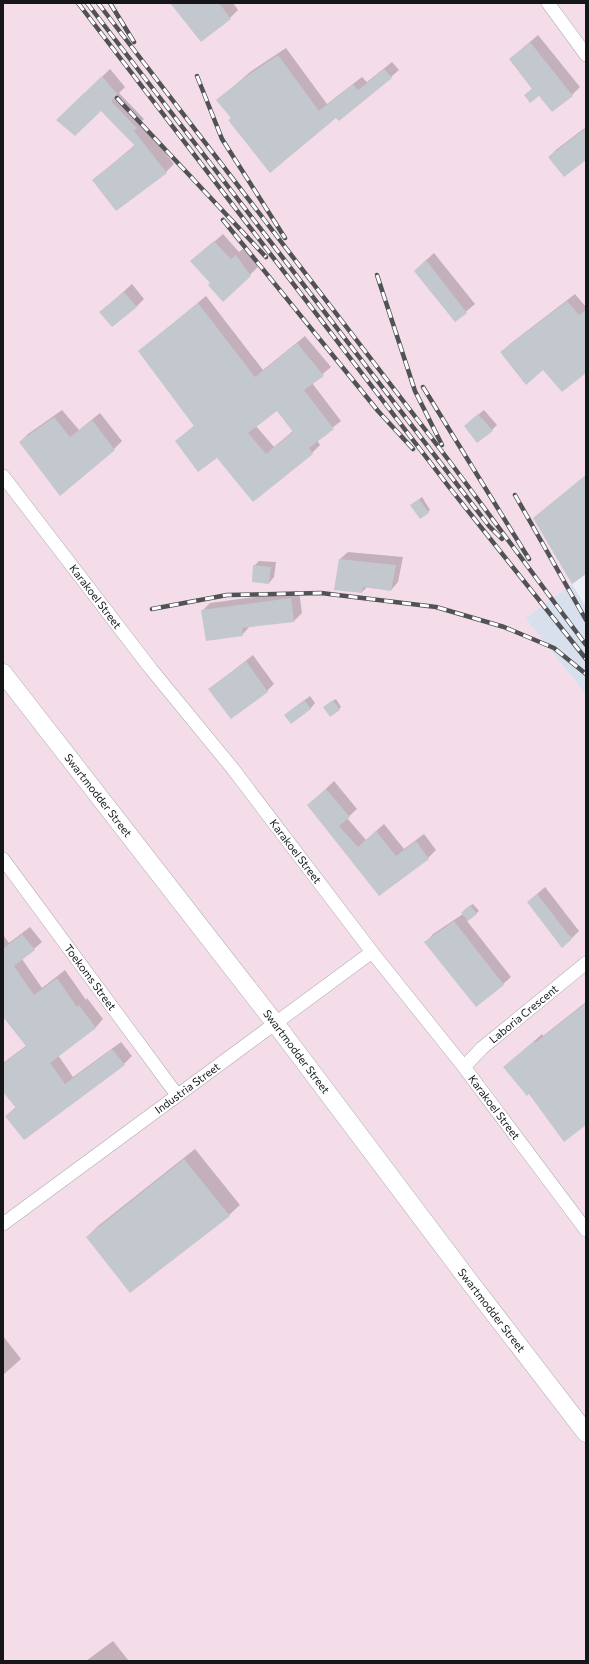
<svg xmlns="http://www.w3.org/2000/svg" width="589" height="1664" viewBox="0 0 589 1664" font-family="Commissioner,sans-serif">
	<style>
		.built { fill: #d8e0ee }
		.industrial { fill: #f4dde9 }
		.shadow { fill: #0003; fill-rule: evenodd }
		.building { fill: #c3c7ce; fill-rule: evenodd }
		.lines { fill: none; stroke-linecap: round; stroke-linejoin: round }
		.street-casing { stroke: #aaaeb5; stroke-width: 14 }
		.secondary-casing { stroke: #aaaeb5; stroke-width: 19 }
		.street { stroke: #fff; stroke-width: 13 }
		.secondary { stroke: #fff; stroke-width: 18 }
		.rail-casing { stroke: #505256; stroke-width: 4.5 }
		.rail { stroke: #fff; stroke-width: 3; stroke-dasharray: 9; stroke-linecap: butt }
		.labels { text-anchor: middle; stroke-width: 4; stroke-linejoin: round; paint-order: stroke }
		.street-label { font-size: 11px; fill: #141618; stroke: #fff }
	</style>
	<rect width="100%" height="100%" fill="#eaeef6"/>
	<polygon class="built" points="572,584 586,607 586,695 525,618"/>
	<polygon class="industrial" points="3,3 586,3 586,574 525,618 586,695 586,1661 3,1661"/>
	<g class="shadow">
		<polygon points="171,3 233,3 238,10 230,18"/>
		<polygon points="538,35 580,87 572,95 525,95 533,88 510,59"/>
		<polygon points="286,48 327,104 362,77 367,82 392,62 399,70 391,77 337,117 232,117 218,100 250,72"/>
		<polygon points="110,69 125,87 119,93 144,119 141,122 174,164 166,172 116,209 93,180 135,145 101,110 65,112"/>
		<polygon points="586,127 586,159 549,157 557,149"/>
		<polygon points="223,234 239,252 244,248 258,267 223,300 212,283 192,261"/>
		<polygon points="434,253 475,304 455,321 423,263"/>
		<polygon points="132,284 144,299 136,307 101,312"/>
		<polygon points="575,294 586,307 586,372 543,369 502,352 510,344"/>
		<path d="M206,296L263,370L305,336L331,367L312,383L341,421L317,440L320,445L312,453L217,456L176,441L195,425L140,351ZM277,409L293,431L274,447L256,426Z"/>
		<polygon points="62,410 79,430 100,413 122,441 114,449 20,442 28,434"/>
		<polygon points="484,410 497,425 492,430 470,421"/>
		<polygon points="586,475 586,573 534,518"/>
		<polygon points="422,497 430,510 428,512 414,503"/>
		<polygon points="348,552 403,557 398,582 391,590 367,587 362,592 340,559"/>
		<polygon points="259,561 276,562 274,577 269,583 254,566"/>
		<polygon points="299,591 302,613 294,621 250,626 242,635 202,611 210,603"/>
		<polygon points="253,655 274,684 267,691 210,689"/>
		<polygon points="310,696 315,703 310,709 285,715"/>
		<polygon points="336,699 341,707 339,709 327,705"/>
		<polygon points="334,781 357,809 347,818 366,840 384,824 404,849 424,834 436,850 428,858 379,895 309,805"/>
		<polygon points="545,887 579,931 572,938 528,902"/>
		<polygon points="473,904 479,911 467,921 511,977 503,984 426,942 433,934 463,914 464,910"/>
		<polygon points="30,927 42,942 22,959 42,988 65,970 86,1000 87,998 103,1019 96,1027 58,1055 73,1077 121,1042 132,1056 124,1064 25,1139 6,1116 16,1107 3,1090 3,1063 27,1045 3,1016 3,935 9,943"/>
		<polygon points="586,1002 586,1124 530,1093 505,1067 542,1034 543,1036"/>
		<polygon points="195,1149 240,1205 229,1215 130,1291 87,1237 98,1226"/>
		<polygon points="3,1336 21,1359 3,1375"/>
		<polygon points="113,1641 129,1661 86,1661"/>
	</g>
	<g class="building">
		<polygon points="170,3 219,3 231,19 201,42"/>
		<polygon points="530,42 573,96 552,112 539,96 530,103 524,95 532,89 509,59"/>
		<polygon points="278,55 319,111 353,84 358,90 384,69 392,78 339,121 336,118 270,173 228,120 231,118 216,100 241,80"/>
		<polygon points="102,76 118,95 111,101 137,128 134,131 167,173 116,211 92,180 135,146 101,111 75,136 56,120"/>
		<polygon points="586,128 586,160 564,177 548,157"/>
		<polygon points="214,241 231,259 236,255 251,276 223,302 208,285 210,283 190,261"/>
		<polygon points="426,260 467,313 455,322 414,271"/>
		<polygon points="124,292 137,307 112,327 99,312"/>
		<polygon points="567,301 579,315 586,310 586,373 562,392 543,370 526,385 500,352"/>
		<path d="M198,303L255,377L297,343L324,376L304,390L334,429L309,448L313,454L253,502L217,458L198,472L175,441L194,426L138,351ZM277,411L293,432L266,454L248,433Z"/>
		<polygon points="478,414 493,431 477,443 464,426"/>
		<polygon points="54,417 70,437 92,420 115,450 60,496 19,442"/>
		<polygon points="586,475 586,574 572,584 533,518"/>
		<polygon points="419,499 429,513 420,519 410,505"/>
		<polygon points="339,559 396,565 391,591 363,587 362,593 334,590"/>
		<polygon points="253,565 271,567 269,584 252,582"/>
		<polygon points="291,598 294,622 242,628 243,636 206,641 201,610"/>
		<polygon points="246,661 268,692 231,719 208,689"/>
		<polygon points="304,700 311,709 291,724 284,715"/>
		<polygon points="333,700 340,710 330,717 323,707"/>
		<polygon points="326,789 350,817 339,826 358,847 376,831 396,856 416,841 429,859 379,896 307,805"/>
		<polygon points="537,894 572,939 562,948 527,902"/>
		<polygon points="470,905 477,914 468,921 461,913"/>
		<polygon points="454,921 504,985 476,1007 424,942"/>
		<polygon points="22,934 35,950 14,966 34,995 57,978 77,1007 79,1005 96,1028 50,1063 65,1084 112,1049 125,1065 24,1140 5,1116 16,1108 3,1092 3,1064 26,1046 3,1017 3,949"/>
		<polygon points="586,1003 586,1125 564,1142 529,1094 527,1096 503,1067 534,1041 535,1043"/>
		<polygon points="184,1159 230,1216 130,1293 86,1237"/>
	</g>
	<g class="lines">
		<g class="street-casing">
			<g id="street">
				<polyline points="548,3 586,55"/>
				<path id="s1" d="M3,476L151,669L233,769L372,952L464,1067L586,1230"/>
				<path id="s2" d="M3,859L177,1095"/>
				<path id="s3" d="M464,1067L482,1048L586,963"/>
				<path id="s4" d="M3,1224L372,952"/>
			</g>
		</g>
		<g class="secondary-casing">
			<g id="secondary">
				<path id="s5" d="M3,673L275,1023L466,1277L586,1433"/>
			</g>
		</g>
		<use href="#street" class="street"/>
		<use href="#secondary" class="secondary"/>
		<g class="rail-casing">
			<g id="rail">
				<polyline points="78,3 449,487 586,659"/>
				<polyline points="87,3 489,526 502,539"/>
				<polyline points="98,3 450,462 586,645"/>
				<polyline points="110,3 134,42"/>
				<polyline points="197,76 222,139 285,238"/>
				<polyline points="117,98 266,257"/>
				<polyline points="223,220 378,411 413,449"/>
				<polyline points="377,275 415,391 442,445"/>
				<polyline points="423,387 529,559"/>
				<polyline points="515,495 586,620"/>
				<polyline points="152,609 227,595 321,593 436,607 504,627 554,648 586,674"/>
			</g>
		</g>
		<use href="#rail" class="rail"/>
	</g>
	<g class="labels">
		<g class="street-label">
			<text dy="4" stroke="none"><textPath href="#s1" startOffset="152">Karakoel Street</textPath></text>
			<text dy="4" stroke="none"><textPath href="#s5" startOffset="155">Swartmodder Street</textPath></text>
			<text dy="4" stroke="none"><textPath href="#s1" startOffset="476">Karakoel Street</textPath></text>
			<text dy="4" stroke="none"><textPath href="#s2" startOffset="147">Toekoms Street</textPath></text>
			<text dy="4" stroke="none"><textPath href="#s3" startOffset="80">Laboria Crescent</textPath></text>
			<text dy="4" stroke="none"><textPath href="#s5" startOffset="479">Swartmodder Street</textPath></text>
			<text dy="4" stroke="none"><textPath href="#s4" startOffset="229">Industria Street</textPath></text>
			<text dy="4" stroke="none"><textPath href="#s1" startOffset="800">Karakoel Street</textPath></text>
			<text dy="4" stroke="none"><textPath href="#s5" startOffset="803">Swartmodder Street</textPath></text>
		</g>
	</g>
	<rect width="589" height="1664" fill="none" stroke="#141618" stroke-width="8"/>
</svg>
